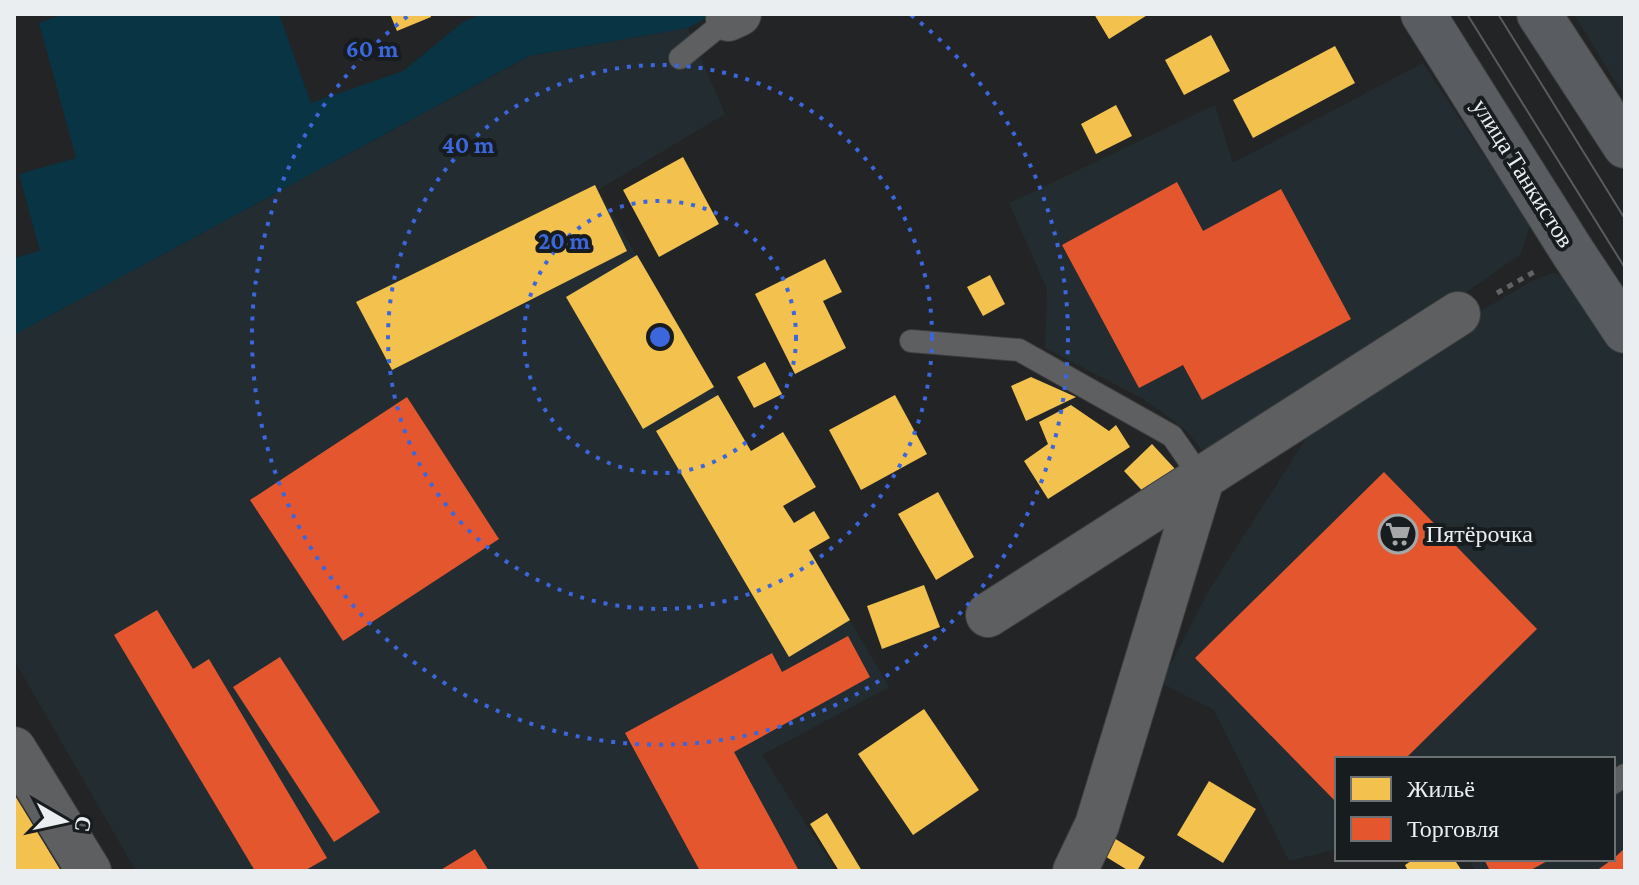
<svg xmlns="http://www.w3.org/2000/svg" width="1639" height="885" viewBox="0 0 1639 885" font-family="'Crimson Pro',serif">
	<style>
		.built { fill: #232d31 }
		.green { fill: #083444 }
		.homes { fill: #f2c14e }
		.shops { fill: #e4572e }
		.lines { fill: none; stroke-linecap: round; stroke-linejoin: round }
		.lane-casing { stroke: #3c3e40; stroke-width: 24 }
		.street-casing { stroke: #3c3e40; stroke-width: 46 }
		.secondary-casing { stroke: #3c3e40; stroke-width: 46 }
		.path { stroke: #616364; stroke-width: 5; stroke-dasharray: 6 6; stroke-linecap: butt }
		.lane { stroke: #5e5f60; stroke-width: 22 }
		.street { stroke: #5e5f60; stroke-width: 44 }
		.secondary { stroke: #595c61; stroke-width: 44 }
		.tram { stroke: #595b5d; stroke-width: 2 }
		.ring { fill: none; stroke: #3c66dc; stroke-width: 4; stroke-dasharray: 4 8 }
		.labels { text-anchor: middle; stroke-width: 8; stroke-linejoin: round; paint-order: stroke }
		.street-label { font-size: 24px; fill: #ebeef0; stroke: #171c1e }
		.poi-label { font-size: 24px; fill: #ebeef0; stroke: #171c1e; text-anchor: start }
		.centre { fill: #3c66dc; stroke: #171c1e; stroke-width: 4 }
		.ring-label { font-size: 24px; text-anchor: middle; font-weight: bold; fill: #3c66dc; stroke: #171c1e; stroke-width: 8; stroke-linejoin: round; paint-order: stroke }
	</style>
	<rect width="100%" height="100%" fill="#222426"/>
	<g class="built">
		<polygon points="1574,14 1625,14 1625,96 1607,68"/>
		<polygon points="688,28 725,114 598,190 889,687 762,755 836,871 136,871 14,660 14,335 530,56"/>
		<polygon points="1423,63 1530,225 1521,254 1442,309 1210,460 1186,430 1145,400 1045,348 1047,289 1009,203 1215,105 1233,163"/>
		<polygon points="1552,273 1570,278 1625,362 1625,871 1476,871 1468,859 1613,859 1613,759 1337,759 1337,849 1289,861 1214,710 1161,683 1209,590 1309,434 1462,322 1532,281"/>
	</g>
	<polygon class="green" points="64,14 279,14 311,103 403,71 463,22 482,14 713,14 688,28 529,56 14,335 14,258 40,251 19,174 76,158 39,23"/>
	<g class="homes">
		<polygon points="390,14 430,14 431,17 397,31"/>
		<polygon points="1094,14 1149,14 1109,39"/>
		<polygon points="1211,35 1230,71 1184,95 1165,60"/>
		<polygon points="1335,46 1355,83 1253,138 1233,100"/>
		<polygon points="1116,105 1132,136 1096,154 1081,124"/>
		<polygon points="683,157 719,224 659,257 623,190"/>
		<polygon points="595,185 627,251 392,370 356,302"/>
		<polygon points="637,255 714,387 643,429 566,297"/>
		<polygon points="825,259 842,292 823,301 846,348 795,374 755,294"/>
		<polygon points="990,275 1005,304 983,316 967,287"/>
		<polygon points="765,362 782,394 754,408 737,377"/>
		<polygon points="1031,377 1076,397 1026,421 1011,386"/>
		<polygon points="718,395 751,451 783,432 816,487 783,506 794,523 814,511 830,538 809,550 850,620 789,657 656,431"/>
		<polygon points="895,395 927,454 861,490 829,430"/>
		<polygon points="1071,405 1109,431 1116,425 1130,447 1048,499 1024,461 1048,444 1039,422"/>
		<polygon points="1152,444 1176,470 1148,497 1124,471"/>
		<polygon points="938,492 974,557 936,580 898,514"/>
		<polygon points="924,585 940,627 882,649 867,606"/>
		<polygon points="924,709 979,790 913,835 858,754"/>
		<polygon points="1209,781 1256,809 1223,863 1177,835"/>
		<polygon points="14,794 61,871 14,871"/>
		<polygon points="827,813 862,871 839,871 810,824"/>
		<polygon points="1114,838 1145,857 1137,871 1129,871 1103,855"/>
		<polygon points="1414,859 1454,859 1462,871 1408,871 1405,865"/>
	</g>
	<g class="shops">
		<polygon points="1177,182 1203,231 1281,189 1351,319 1202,400 1183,365 1139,388 1062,245"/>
		<polygon points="407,397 499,539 343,641 250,500"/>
		<polygon points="1384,472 1537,629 1405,759 1337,759 1337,803 1195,658"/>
		<polygon points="157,610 193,669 209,659 327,858 304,871 255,871 114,635"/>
		<polygon points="848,636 870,677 734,752 799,871 700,871 625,733 772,653 782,672"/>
		<polygon points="280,657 380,812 334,842 233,687"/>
		<polygon points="1625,848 1625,871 1596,871 1613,859"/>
		<polygon points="475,849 489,871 439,871"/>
		<polygon points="1484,859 1551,859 1529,871 1490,871"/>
	</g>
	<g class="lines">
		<g class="lane-casing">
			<g id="lane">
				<polyline points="680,58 728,19 719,14"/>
				<polyline points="911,341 1019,350 1172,436 1202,479"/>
				<polyline points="1613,783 1625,775"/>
			</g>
		</g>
		<g class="street-casing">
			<g id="street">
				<polyline points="728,19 739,14"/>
				<polyline points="988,615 1458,314"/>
				<polyline points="14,749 89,871"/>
				<polyline points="1075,871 1097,825 1202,479"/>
			</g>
		</g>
		<g class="secondary-casing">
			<g id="secondary">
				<polyline points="1423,14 1572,251 1625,331"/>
				<polyline points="1539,14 1625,146"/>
			</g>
		</g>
		<polyline class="path" points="1497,293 1534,272"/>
		<use href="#lane" class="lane"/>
		<use href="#street" class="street"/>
		<use href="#secondary" class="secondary"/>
		<g class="tram">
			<polyline points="1467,14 1625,268"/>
			<polyline points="1498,14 1625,219"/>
		</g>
	</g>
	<g class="ring">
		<circle cx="660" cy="337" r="136"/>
		<circle cx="660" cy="337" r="272"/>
		<path d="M911 15A408 408 0 1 1 409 15"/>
	</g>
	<defs>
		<g id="supermarket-ring" transform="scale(2)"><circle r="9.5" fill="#171c1e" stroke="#a5a7a9" stroke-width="1.5"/><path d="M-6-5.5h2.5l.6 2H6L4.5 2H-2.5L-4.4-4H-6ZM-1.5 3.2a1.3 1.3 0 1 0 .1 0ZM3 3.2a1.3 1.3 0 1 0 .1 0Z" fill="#a5a7a9"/></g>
	</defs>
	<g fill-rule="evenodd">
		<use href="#supermarket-ring" x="1398" y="534"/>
	</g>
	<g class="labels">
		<g class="street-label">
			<text transform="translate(1523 173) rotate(58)" y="8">улица Танкистов</text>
		</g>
		<g class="poi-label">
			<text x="1426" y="542">Пятёрочка</text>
		</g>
	</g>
	<circle cx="660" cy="337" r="12" class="centre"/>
	<g class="ring-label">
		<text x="372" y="57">60 m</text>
		<text x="468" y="153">40 m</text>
		<text x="564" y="249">20 m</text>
	</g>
	<rect width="1639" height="885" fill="none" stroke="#ebeef0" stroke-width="32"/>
	<rect x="1335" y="757" width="280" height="104" fill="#171c1e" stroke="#6c7072" stroke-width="2"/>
	<rect x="1351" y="777" width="40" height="24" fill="#f2c14e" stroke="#6c7072" stroke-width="2"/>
	<text x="1407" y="797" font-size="24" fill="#ebeef0">Жильё</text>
	<rect x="1351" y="817" width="40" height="24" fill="#e4572e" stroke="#6c7072" stroke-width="2"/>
	<text x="1407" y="837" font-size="24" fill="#ebeef0">Торговля</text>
	<g transform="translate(64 821) rotate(99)" stroke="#171c1e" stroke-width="6" paint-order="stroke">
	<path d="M0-6L14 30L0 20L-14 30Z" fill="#ebeef0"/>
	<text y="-12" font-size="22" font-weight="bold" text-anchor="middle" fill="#ebeef0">С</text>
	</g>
</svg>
